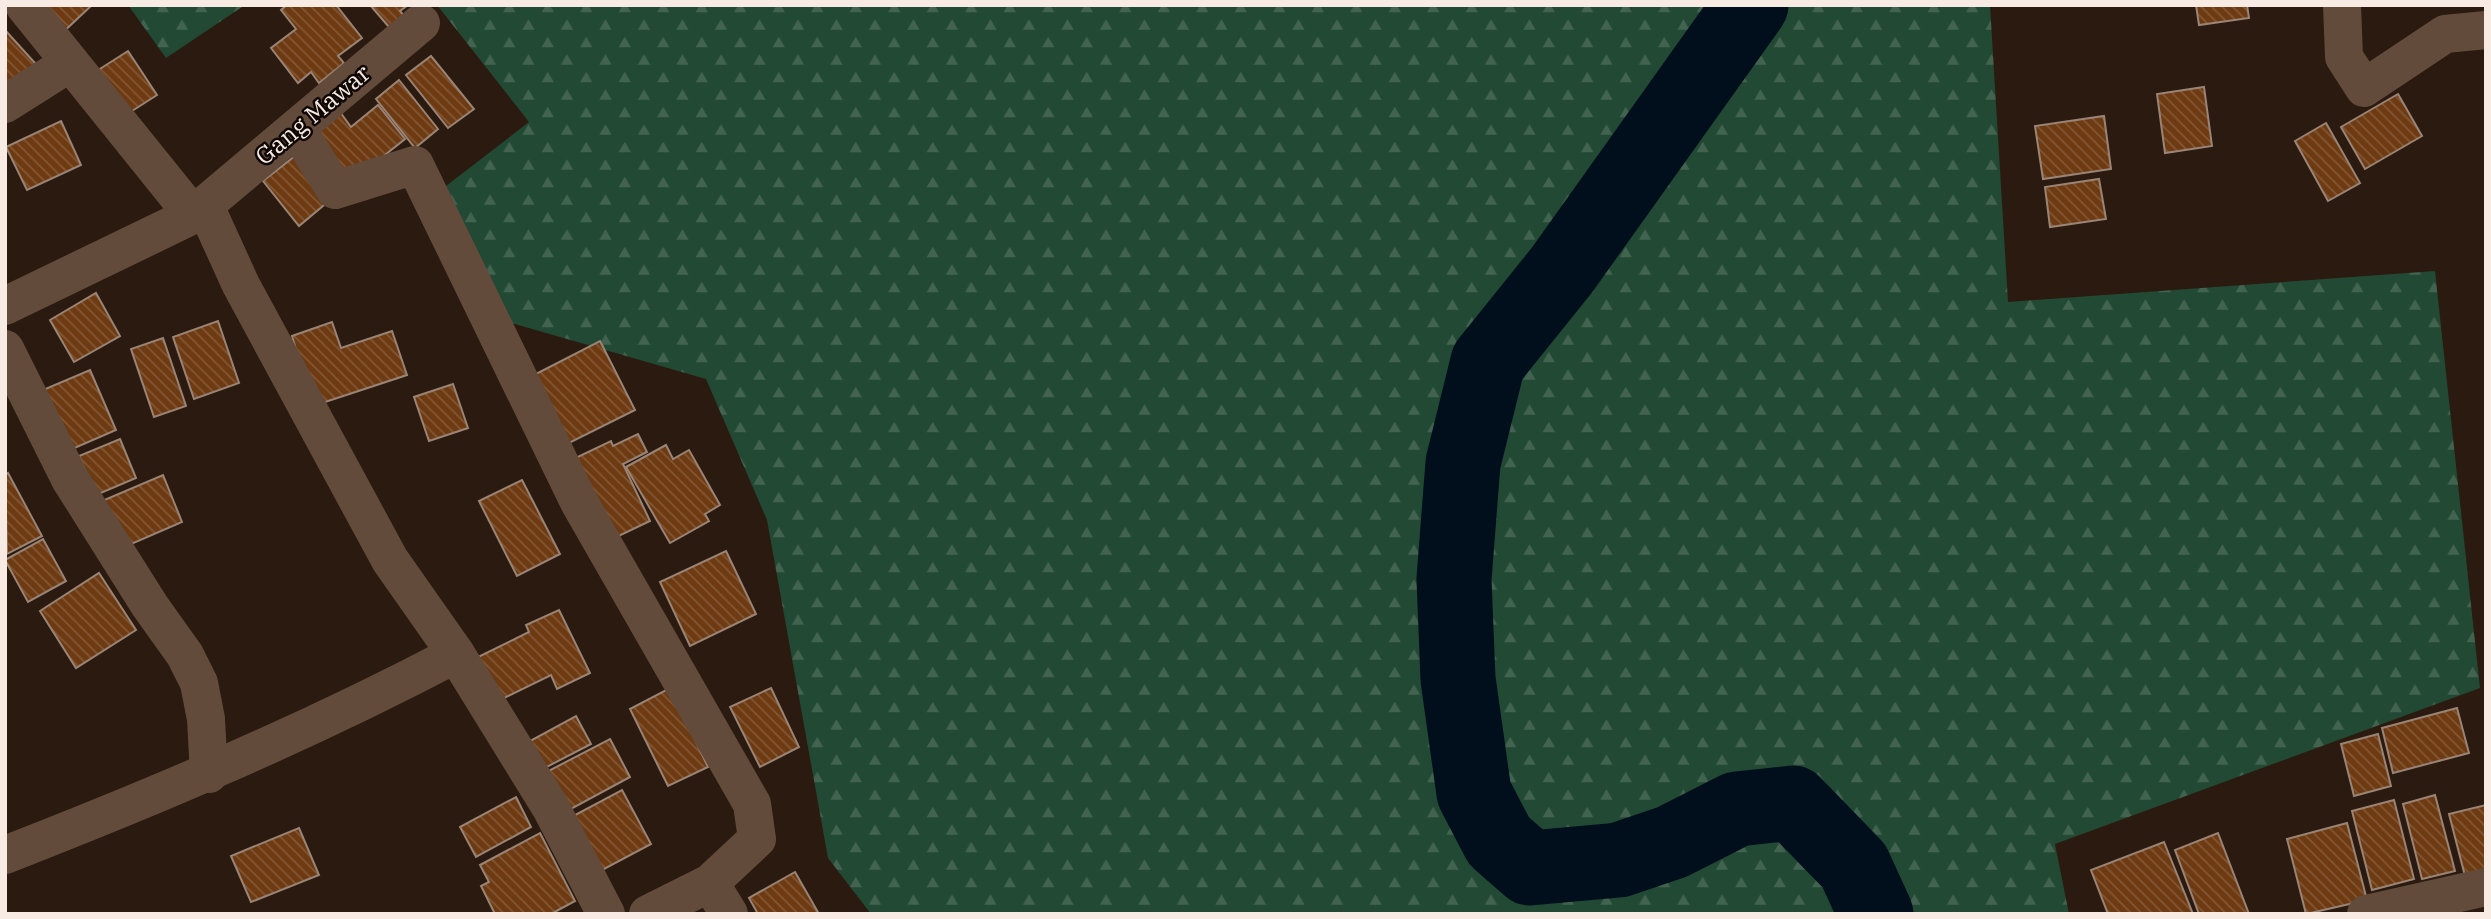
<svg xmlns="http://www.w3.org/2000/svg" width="2491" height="919" viewBox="0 0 2491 919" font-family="'IBM Plex Serif',serif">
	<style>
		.forest { fill: url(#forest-firs) }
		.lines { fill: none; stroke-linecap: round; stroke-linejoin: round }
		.river { stroke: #010f1c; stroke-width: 75 }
		.building { fill: url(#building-back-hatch); stroke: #998476; stroke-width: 2 }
		.minor { stroke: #624b3b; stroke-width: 38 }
		.labels { text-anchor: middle; stroke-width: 5; stroke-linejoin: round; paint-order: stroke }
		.street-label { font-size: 24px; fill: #f7ebe4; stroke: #0e0704 }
	</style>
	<defs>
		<pattern id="forest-firs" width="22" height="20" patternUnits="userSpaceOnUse" patternTransform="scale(1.75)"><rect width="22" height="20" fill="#214933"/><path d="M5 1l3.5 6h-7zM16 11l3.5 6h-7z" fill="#426350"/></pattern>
		<pattern id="building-back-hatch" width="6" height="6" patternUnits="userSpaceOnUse" patternTransform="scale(1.75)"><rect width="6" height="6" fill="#6d3a12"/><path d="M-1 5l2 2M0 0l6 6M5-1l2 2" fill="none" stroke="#835734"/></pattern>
	</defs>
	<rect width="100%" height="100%" fill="#2b1a0f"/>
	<g class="forest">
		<polygon points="128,5 245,5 166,58"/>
		<polygon points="437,5 1990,5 2008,302 2435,271 2480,688 2055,844 2069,914 871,914 828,858 767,520 706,379 498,319 437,193 529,122"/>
	</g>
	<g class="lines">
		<polyline class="river" points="1751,5 1562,270 1488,362 1463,463 1454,579 1458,679 1474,793 1499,841 1530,868 1619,860 1672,842 1737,809 1793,803 1854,866 1876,914"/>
	</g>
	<g class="building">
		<polygon points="31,5 92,5 59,36"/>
		<polygon points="287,5 336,5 362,38 338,56 344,63 319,83 311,72 298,83 271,48 296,29 281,10"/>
		<polygon points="370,5 408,5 400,11 409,22 395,34"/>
		<polygon points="2196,5 2247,5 2249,18 2199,25"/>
		<polygon points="5,30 44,73 20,96 5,81"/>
		<polygon points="128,51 157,95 121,118 92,74"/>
		<polygon points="431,56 474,109 448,128 406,75"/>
		<polygon points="399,80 438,129 415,148 376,99"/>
		<polygon points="2204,87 2212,146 2165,153 2157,94"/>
		<polygon points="2398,94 2422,136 2365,169 2341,127"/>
		<polygon points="335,105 351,127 378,105 405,139 347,185 309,125"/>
		<polygon points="2104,116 2111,169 2043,179 2035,126"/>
		<polygon points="61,121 81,165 27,190 6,147"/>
		<polygon points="2326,123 2360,183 2328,201 2295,141"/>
		<polygon points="295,156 330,200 299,226 263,181"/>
		<polygon points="2099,179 2106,219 2050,227 2045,187"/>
		<polygon points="96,293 120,336 74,362 50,320"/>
		<polygon points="218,321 239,383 194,399 173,337"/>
		<polygon points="332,322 341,348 392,331 407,375 313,406 292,336"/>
		<polygon points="163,338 186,406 154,417 131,349"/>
		<polygon points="600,341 635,410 567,444 532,376"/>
		<polygon points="90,370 116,430 70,450 43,390"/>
		<polygon points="453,384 468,428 429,441 414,397"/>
		<polygon points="638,434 647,452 623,464 650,521 604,543 565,463 611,441 613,446"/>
		<polygon points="120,439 136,478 96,495 79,456"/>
		<polygon points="666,445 673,459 689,450 720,505 705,514 709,521 670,543 626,467"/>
		<polygon points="8,473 42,536 7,554 5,475"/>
		<polygon points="163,475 182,522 122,548 102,501"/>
		<polygon points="522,480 560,554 517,576 479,501"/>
		<polygon points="43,539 66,581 28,602 5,560"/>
		<polygon points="726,551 756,614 690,646 660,582"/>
		<polygon points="99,573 136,630 76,668 40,611"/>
		<polygon points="559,610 590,673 557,689 551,675 492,704 470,661 529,632 526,625"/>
		<polygon points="670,688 708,767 668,786 630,709"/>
		<polygon points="771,688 799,747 760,767 730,707"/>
		<polygon points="2457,708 2469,753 2393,773 2382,728"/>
		<polygon points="576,716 591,744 535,773 521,746"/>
		<polygon points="2378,734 2391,786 2354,796 2341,744"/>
		<polygon points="610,739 630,777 558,816 537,777"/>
		<polygon points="622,790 651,844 591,876 562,822"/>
		<polygon points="2435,795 2455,871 2422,879 2403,804"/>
		<polygon points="516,797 531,827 476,857 460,827"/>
		<polygon points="2394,800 2414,879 2372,890 2352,811"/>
		<polygon points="2486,805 2486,871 2465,876 2449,814"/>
		<polygon points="2347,823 2367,900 2306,914 2287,839"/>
		<polygon points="299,828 319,875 251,902 231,856"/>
		<polygon points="540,833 575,901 551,914 495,914 481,886 489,882 480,865"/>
		<polygon points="2218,833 2249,914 2199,914 2175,850"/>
		<polygon points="2164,842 2193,914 2108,914 2091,870"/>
		<polygon points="795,872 819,914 758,914 749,898"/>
	</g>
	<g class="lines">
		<g class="minor">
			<polyline points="24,5 193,215 421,23"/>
			<polyline points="2342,5 2344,57 2364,88 2445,34 2486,30"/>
			<polyline points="5,104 70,63"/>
			<polyline points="297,129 335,190 415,165 579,502 752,804 757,839 710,883 648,914"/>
			<polyline points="205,206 241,285 390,560 456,654 551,808 606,914"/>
			<polyline points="5,306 193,215"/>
			<polyline points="5,349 70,479 150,606 185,655 199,683 206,719 209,774"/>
			<path d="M5,855C159,795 310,731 456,654"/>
			<polyline points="710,883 729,914"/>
			<polyline points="2366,914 2486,887"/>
		</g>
	</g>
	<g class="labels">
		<g class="street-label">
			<text transform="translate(313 115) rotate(-40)" y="8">Gang Mawar</text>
		</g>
	</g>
	<rect width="2491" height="919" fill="none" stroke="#f7ebe4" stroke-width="14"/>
</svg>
